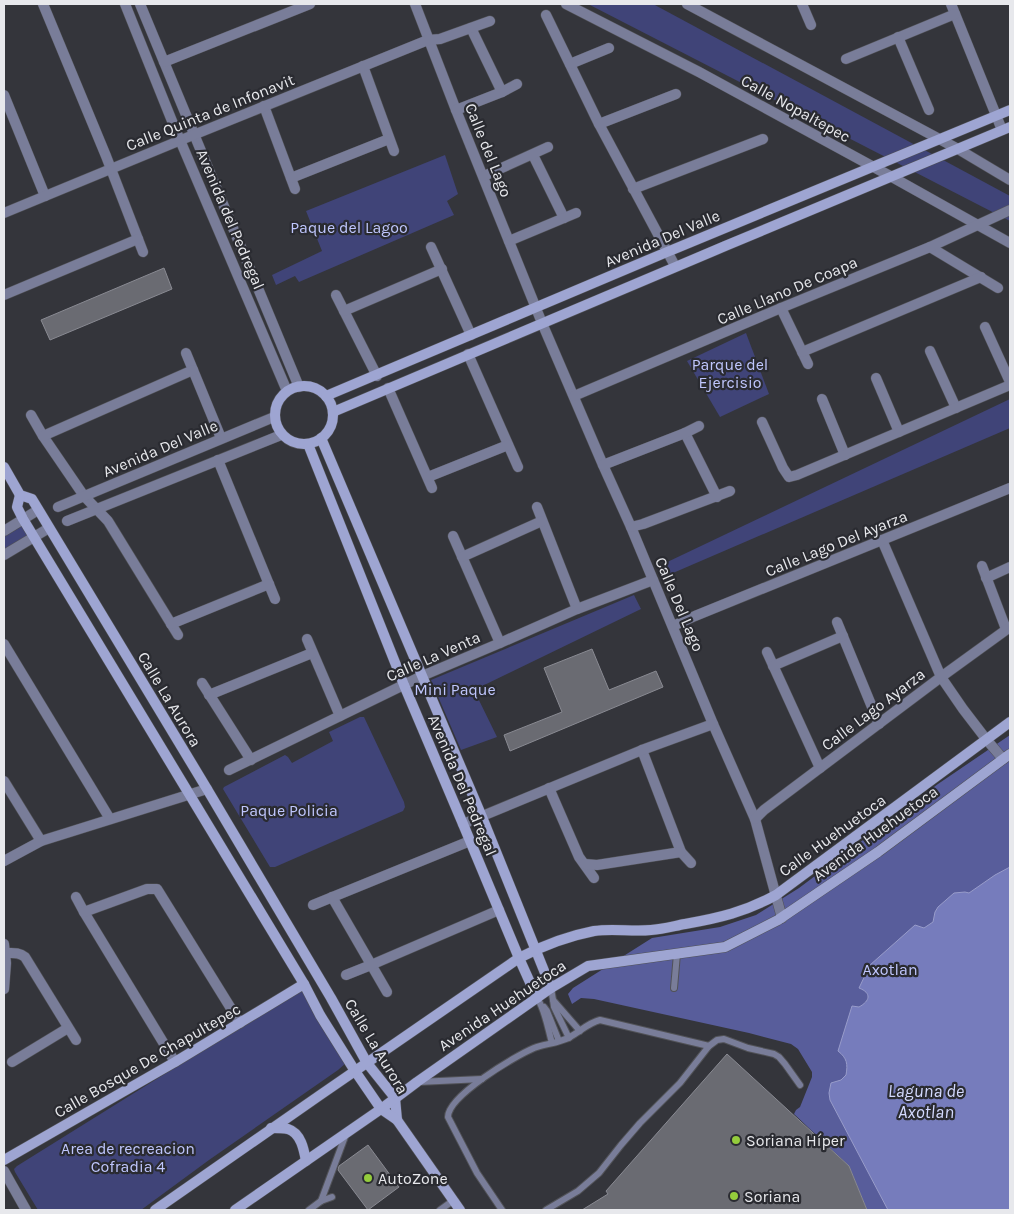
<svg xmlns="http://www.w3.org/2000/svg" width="1014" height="1214" viewBox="0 0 1014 1214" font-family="Karla,sans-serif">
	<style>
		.green { fill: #404478 }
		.forest { fill: #585d9b }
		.water { fill: #767cbc; stroke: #989cca }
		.building { fill: #6a6b72; stroke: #898a92 }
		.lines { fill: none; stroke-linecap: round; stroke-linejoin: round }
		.lane-casing { stroke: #515257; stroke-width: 8 }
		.street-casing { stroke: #515257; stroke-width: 11 }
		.secondary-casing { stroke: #515257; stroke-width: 11 }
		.lane { stroke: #797d99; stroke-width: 6 }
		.street { stroke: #797d99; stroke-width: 10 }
		.secondary { stroke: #9ea5d2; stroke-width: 10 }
		.poi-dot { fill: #94cc3c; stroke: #2a2b31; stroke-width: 2 }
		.labels { text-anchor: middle; stroke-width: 4.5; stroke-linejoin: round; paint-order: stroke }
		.street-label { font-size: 16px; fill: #e7e8ec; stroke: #2a2b31 }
		.park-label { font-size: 16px; fill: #bfc6fd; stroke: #2a2b31 }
		.poi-label { font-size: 16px; fill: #e7e8ec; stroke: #2a2b31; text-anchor: start }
		.water-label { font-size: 18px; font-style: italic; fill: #d4daff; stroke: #2a2b31 }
	</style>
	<rect width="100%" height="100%" fill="#34353b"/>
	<g class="green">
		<polygon points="588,4 653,4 1010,196 1010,221"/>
		<polygon points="445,155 458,194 447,201 454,215 299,282 295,276 276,285 272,275 322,251 306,211"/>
		<polygon points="746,333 769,394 720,417 687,361"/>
		<polygon points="1010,399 1010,428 666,576 661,565"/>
		<polygon points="22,526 31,535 4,552 4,537"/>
		<polygon points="634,595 641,609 474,690 497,737 461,750 431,680"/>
		<polygon points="360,717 364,717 404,802 405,807 403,811 275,867 270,867 223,789 224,787 285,755 288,757 292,763 333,741 329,732"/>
		<polygon points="301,989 346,1063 338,1070 209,1160 141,1210 38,1210 15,1172 14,1169 17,1166"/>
	</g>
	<polygon class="forest" points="1010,735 1010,1210 867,1210 849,1166 794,1114 796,1110 800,1107 812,1077 812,1072 798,1049 791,1044 749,1033 594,999 581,998 572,1004 568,994 573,988 652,938 720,927 756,915 799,888 938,784"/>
	<path class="water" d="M1010,867V1210H888L830,1100L829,1093L831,1083L841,1080L846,1075C848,1064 847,1058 838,1051L852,1006L859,1007C870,1001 872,993 859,988L870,965L915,925L924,928L933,922L935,912L938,907L954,893L965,892L969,893L995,875Z"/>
	<g class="building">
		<polygon points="164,268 172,289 50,340 41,320"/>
		<polygon points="592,649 609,690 656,671 663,687 510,751 504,735 562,712 544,668"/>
		<polygon points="727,1054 849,1166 867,1210 582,1210 608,1194 606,1191"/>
		<polygon points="368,1145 399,1187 368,1210 338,1170 339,1166"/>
	</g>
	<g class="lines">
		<g class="lane-casing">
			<g id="lane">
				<polyline points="551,988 553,1000 580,1031"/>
				<polyline points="674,988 677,954"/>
				<path d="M537,998C545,1009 548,1029 552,1043"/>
				<polyline points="553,1000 554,1007 569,1038"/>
				<polyline points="544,1007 547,1011 559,1041"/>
				<polyline points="709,1046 717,1040 724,1039 748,1048 774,1054 779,1057 785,1064 800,1085"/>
				<polyline points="418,1082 482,1079"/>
				<polyline points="321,1201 346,1134"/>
				<polyline points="309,1210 321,1201 332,1197"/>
				<polyline points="440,1210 454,1200"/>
				<path d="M502,1210L477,1173L448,1117C448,1096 515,1056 534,1048C545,1044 559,1043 570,1037C581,1031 588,1023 600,1020L709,1046L680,1083L640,1123L621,1145L599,1173L578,1191L546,1210"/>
			</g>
		</g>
		<g class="street-casing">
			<g id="street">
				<polyline points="43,4 106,156 143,252"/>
				<polyline points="125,4 174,126 287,391"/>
				<polyline points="140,4 299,387"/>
				<polyline points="415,4 456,110 542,323 603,465 631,527 713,724 755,819 782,918"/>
				<polyline points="566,4 699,72 892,177 1010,243"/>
				<polyline points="687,4 958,149 1010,180"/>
				<polyline points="802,4 811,25"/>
				<polyline points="951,4 1002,130"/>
				<polyline points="546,15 599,124 675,266"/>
				<polyline points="471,28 502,92"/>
				<polyline points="898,37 929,110"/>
				<polyline points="846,59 955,14"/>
				<polyline points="164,62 310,4"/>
				<polyline points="570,64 609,48"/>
				<polyline points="363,66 394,151"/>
				<polyline points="4,95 45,196"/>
				<polyline points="264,106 295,189"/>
				<polyline points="456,110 502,92 517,84"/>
				<polyline points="599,124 676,94"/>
				<polyline points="533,155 564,218"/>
				<polyline points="484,176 548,147"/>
				<polyline points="291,178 389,139"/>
				<polyline points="633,189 763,139"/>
				<polyline points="4,213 181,140 428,40 440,39 490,21"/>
				<polyline points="509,241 576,213"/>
				<polyline points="431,247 471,335"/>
				<polyline points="930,247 998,288"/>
				<polyline points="4,295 138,239"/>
				<polyline points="336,295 377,376"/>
				<polyline points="781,308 808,364"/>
				<polyline points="344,311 442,269"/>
				<polyline points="985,327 1010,382"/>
				<polyline points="930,351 956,408"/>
				<polyline points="802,352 981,277"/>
				<polyline points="186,353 221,438"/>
				<polyline points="468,354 518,467"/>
				<polyline points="876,378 899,432"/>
				<polyline points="388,388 432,488"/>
				<polyline points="574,396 781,308 930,247 1010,210"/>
				<polyline points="822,399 845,455"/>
				<polyline points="31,415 43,436 84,496 108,521 178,635"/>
				<polyline points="762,422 783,468 789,477 797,475 1010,385"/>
				<polyline points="685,433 717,497"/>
				<polyline points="43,436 193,370"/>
				<polyline points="218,460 275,599"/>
				<polyline points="603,465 685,433 699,426"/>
				<polyline points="428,477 508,445"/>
				<polyline points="58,507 274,417"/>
				<polyline points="537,507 577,609"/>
				<polyline points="67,521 281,435"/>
				<polyline points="631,527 643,524 730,491"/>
				<polyline points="4,531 38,510"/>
				<polyline points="453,536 500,643"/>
				<polyline points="882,540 941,677 963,709 986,739 1003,759"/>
				<polyline points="4,555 49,528"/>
				<polyline points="462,557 542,521"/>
				<polyline points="982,566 1006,629"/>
				<polyline points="986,578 1010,567"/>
				<polyline points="837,622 879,724"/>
				<polyline points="171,624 269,584"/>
				<polyline points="673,626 695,616 1010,488"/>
				<polyline points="307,639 340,716"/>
				<polyline points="4,644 110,819"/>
				<polyline points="767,652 820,768"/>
				<polyline points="773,666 843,636"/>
				<polyline points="202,683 251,760"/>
				<polyline points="209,695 312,653"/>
				<polyline points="642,750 681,852 691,863"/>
				<polyline points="229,770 422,676 500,643 577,609 653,580"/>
				<polyline points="4,781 41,841"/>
				<polyline points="549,788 579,857 594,878"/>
				<polyline points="755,819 764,810 941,677 1010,627"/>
				<polyline points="463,824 642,750 713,724"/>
				<polyline points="4,861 41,841 207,789"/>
				<polyline points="585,864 597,865 681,852"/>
				<polyline points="76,897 84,912 175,1062"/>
				<polyline points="332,897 387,992"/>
				<polyline points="313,905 470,841"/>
				<polyline points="84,912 147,889 157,889 240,1023"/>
				<polyline points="4,944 6,963 4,989"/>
				<path d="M6,953C13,953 19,952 25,957L76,1040"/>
				<polyline points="346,975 371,965 499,910"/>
				<polyline points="12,1062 68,1028"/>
				<polyline points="4,1171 26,1210"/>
			</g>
		</g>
		<g class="secondary-casing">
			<g id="secondary">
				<circle cx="304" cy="415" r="29"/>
				<polyline points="326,396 667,252 1010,110"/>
				<path d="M333,412C558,316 784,221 1010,127"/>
				<polyline points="321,438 482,817 551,988"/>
				<polyline points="308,444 404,685 463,824 519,958 537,998"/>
				<polyline points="4,467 20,495 32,499 207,789 331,998 367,1063 395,1098 397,1120"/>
				<polyline points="20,495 17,507 23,519 304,984 320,1015 355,1071 381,1109 397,1120 460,1210"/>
				<path d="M271,1128C277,1128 283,1128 288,1129C301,1133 304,1150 306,1161"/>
				<polyline points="4,1160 175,1062 304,984"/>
				<path d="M155,1210C276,1125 397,1042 519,958C542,946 568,936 594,931C613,928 632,932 651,930C663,929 674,926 685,924C719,918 745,912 776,895L1010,722"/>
				<polyline points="235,1210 381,1109 417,1082 551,988 588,966 725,947 778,920 878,852 1010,754"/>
			</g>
		</g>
		<use href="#lane" class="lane"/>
		<use href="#street" class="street"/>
		<use href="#secondary" class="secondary"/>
	</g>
	<g class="poi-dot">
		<circle cx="736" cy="1140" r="5"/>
		<circle cx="368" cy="1178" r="5"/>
		<circle cx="734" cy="1196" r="5"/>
	</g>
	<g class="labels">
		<g class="street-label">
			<text transform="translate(796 108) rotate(29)" y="6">Calle Nopaltepec</text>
			<text transform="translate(210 112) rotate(-22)" y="6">Calle Quinta de Infonavit</text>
			<text transform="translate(489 150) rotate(68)" y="6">Calle del Lago</text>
			<text transform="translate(231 219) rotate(67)" y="6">Avenida del Pedregal</text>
			<text transform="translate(662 238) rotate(-23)" y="6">Avenida Del Valle</text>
			<text transform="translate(787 290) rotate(-23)" y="6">Calle Llano De Coapa</text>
			<text transform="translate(160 448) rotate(-23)" y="6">Avenida Del Valle</text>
			<text transform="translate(836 543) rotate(-22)" y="6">Calle Lago Del Ayarza</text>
			<text transform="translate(680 604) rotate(67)" y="6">Calle Del Lago</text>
			<text transform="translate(433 656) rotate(-24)" y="6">Calle La Venta</text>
			<text transform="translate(170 699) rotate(59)" y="6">Calle La Aurora</text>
			<text transform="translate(873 709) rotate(-37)" y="6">Calle Lago Ayarza</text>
			<text transform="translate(463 785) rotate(67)" y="6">Avenida Del Pedregal</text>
			<text transform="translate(875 833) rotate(-36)" y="6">Avenida Huehuetoca</text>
			<text transform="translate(832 835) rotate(-36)" y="6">Calle Huehuetoca</text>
			<text transform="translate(502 1005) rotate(-34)" y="6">Avenida Huehuetoca</text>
			<text transform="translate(377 1046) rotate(59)" y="6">Calle La Aurora</text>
			<text transform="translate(147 1060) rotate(-30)" y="6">Calle Bosque De Chapultepec</text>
		</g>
		<g class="park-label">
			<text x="349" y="233">Paque del Lagoo</text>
			<text x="730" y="370">Parque del<tspan x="730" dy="18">Ejercisio</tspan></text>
			<text x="455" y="695">Mini Paque</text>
			<text x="289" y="816">Paque Policia</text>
			<text x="890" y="975">Axotlan</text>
			<text x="128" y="1154">Area de recreacion<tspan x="128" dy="18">Cofradia 4</tspan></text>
		</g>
		<g class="poi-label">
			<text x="746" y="1146">Soriana Híper</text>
			<text x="378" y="1184">AutoZone</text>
			<text x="744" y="1202">Soriana</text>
		</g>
		<g class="water-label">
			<text x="926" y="1097">Laguna de<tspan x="926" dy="21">Axotlan</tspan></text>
		</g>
	</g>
	<rect width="1014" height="1214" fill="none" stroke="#e7e8ec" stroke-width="10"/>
</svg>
